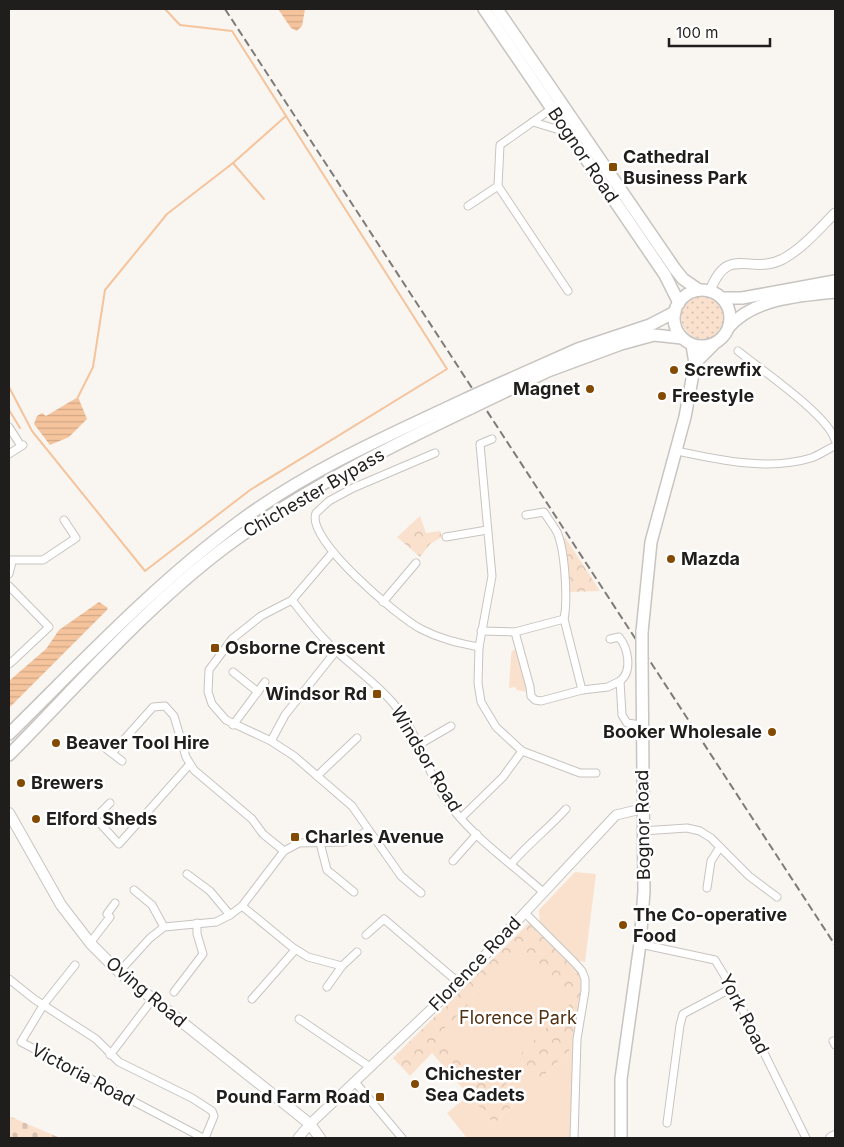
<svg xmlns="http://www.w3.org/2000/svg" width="844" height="1147" viewBox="0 0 844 1147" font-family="Inter,sans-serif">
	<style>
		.grass { fill: url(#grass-dots) }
		.cemetery { fill: url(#cemetery-stones) }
		.park { fill: url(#park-crowns) }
		.garden { fill: #fae1cd }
		.water { fill: url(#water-rules) }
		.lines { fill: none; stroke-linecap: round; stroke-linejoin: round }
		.stream { stroke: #f5c49c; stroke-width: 2 }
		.minor-casing { stroke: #c8c4c0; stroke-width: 9 }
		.tertiary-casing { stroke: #c8c4c0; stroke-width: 11 }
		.secondary-casing { stroke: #c8c4c0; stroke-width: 12 }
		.primary-casing { stroke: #c8c4c0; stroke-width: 14 }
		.trunk-casing { stroke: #c8c4c0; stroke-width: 14 }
		.minor { stroke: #fff; stroke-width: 7 }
		.tertiary { stroke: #fff; stroke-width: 9 }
		.secondary { stroke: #fff; stroke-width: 10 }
		.primary { stroke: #fff; stroke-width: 11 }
		.trunk { stroke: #fff; stroke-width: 11 }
		.rail { stroke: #7e7b79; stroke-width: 2; stroke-dasharray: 8 4; stroke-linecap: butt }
		.primary-bridge-casing { stroke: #c8c4c0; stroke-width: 14; stroke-linecap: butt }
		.trunk-bridge-casing { stroke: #c8c4c0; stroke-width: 14; stroke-linecap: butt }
		.primary-bridge { stroke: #fff; stroke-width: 11 }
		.trunk-bridge { stroke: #fff; stroke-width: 11 }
		.poi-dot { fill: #854a02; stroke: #fff; stroke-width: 2 }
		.labels { text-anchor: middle; stroke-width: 5; stroke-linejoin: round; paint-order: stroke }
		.street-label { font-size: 18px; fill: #201e1d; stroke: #fff }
		.poi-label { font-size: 18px; font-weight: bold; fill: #201e1d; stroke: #fff; text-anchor: start }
		.park-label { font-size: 18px; fill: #523113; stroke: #fff }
	</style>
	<defs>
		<pattern id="grass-dots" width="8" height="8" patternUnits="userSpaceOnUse" patternTransform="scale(1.25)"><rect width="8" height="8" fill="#fae1cd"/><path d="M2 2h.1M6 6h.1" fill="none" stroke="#d6c1b0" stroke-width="1.8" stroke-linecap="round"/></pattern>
		<pattern id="cemetery-stones" width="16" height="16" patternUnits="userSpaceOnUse" patternTransform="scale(1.25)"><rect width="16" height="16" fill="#fae1cd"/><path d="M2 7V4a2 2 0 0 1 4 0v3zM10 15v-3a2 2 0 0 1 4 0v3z" fill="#d6c1b0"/></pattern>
		<pattern id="park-crowns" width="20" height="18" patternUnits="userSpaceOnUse" patternTransform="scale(1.25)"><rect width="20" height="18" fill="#fae1cd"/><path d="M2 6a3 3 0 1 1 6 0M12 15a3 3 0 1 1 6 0" fill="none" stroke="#d6c1b0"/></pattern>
		<pattern id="water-rules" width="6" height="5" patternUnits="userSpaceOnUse" patternTransform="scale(1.25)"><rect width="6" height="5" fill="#f5c49c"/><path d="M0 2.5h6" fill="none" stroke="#d2a886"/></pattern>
	</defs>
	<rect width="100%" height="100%" fill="#f9f5f1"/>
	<circle class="grass" cx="703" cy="317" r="22"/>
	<polygon class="cemetery" points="9,1116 60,1138 9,1138"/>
	<g class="park">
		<polygon points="420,516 426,533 440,531 442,537 430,544 420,557 397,537"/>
		<polygon points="565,537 600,591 567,592 562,540"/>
		<polygon points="529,923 576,968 580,977 581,987 575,1045 494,1124 432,1053 410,1076 393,1058"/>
	</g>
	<g class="garden">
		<polygon points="517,648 528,692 517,690 515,687 509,688 511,656 512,651"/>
		<polygon points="575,872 596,874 585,962 575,960 540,925 539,910"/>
		<polygon points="521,951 572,1002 493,1082 441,1032"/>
		<polygon points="575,1045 573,1138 467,1138 447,1113 469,1095 494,1124 514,1105 500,1090 525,1064 540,1079"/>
	</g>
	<g class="water">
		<polygon points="278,9 305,9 302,26 297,31 291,28"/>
		<polygon points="78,397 87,419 69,437 50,445 34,424 37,416 42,413 46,416"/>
		<polygon points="99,602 108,608 106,611 9,708 9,681 46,649 59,630"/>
	</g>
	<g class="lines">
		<g class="stream">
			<polyline points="233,163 264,199"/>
			<polyline points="9,345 9,349"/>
			<polyline points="9,387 32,431 145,571 250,490 447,369 232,31 180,25 165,9"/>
			<polyline points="78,397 93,367 105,290 167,214 233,163 286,116"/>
			<polyline points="9,410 20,428"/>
		</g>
		<g class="minor-casing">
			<g id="minor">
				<polyline points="554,107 500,145 498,186 568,291"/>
				<polyline points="533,122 566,132"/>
				<polyline points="468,206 498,186"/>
				<path d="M738,351C760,369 828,415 835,440"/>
				<polyline points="9,427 21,446"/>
				<polyline points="492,439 480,444 492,576 479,647 478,683 481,702 496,727 522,751 580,773 596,773"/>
				<path d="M677,451C719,460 769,471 811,458C820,455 827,449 835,446"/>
				<path d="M435,453L353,488L329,501L316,513C305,539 398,617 421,629C440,639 458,643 479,647"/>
				<polyline points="9,454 23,445"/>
				<path d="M526,515L544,512C548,519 553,525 557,532C565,550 568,599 564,619L582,690"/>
				<polyline points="446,537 487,530"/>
				<polyline points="333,552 292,600 261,616 232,639 209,670 208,692 212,704 226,720 271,741 294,756 352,806 401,876 421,893"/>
				<polyline points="9,560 43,560 76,538 64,520"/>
				<polyline points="9,574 12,562"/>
				<polyline points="9,586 49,627 17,657"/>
				<path d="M292,600C305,617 318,634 334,649C353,667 376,683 393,703C417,731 425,767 444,797C469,835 510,862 543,892"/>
				<polyline points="383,602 416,563"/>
				<polyline points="481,631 515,632 564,619"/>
				<polyline points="515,632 530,687 531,696 535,700 541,701 582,690 608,687 620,681 622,715 627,723 641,725"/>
				<path d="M610,639L619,637C628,648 633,671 620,681"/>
				<polyline points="9,664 15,659"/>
				<polyline points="233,672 258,692"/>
				<polyline points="233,725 265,682"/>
				<polyline points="271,741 285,715 336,651"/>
				<polyline points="420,744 451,726"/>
				<polyline points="105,748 122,761"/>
				<polyline points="112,753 153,707 165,706 174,716 186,757 194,770 252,819 263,834 284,851"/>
				<polyline points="317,776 357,738"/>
				<polyline points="110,803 95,818 119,844 190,764"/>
				<polyline points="461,818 503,777 522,751"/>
				<polyline points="642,831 687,828 700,831 711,838 749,876 777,897"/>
				<polyline points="320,843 327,870 354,892"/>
				<polyline points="453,861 477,834"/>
				<path d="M511,864C528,844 548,829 566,809"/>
				<polyline points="187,874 210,891 230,915"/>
				<polyline points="707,888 711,861 720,847"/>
				<polyline points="134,890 152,905 164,927"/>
				<polyline points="242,906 292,947 308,957 342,966 357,952"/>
				<polyline points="525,913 574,962 582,971 585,979 585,991 577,1039 574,1138"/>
				<polyline points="366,935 384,919 459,983"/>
				<polyline points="90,943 110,917 107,914 115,903"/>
				<polyline points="640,944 715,960 732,988 806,1138"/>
				<polyline points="75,965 44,1004 21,1042 203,1138"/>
				<polyline points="119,972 150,938 164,927 216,922 230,915 242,906 284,851 299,843 344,842 368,831"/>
				<polyline points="9,979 34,999 96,1039 119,1062 192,1098 212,1111 214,1116 205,1138"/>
				<polyline points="327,987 342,966"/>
				<polyline points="174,992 203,954 197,934 197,923"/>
				<polyline points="252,999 295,950"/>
				<polyline points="299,1019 370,1067"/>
				<polyline points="833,1041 835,1045"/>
				<polyline points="110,1055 152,1000"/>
				<polyline points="355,1082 402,1138"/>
				<polyline points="667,1123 680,1025 683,1014 732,988"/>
			</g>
		</g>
		<g class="tertiary-casing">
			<g id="tertiary">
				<path d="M710,291C728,243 750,276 783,259C803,248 819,229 835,213"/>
				<polyline points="298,1138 310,1124 459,983 616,815 641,809"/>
			</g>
		</g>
		<g class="secondary-casing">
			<g id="secondary">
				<polyline points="9,813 61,905 91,944 119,972 310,1124 320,1138"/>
				<polyline points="831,1138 835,1136"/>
			</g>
		</g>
		<g class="primary-casing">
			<g id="primary">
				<polyline points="695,363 714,344"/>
				<polyline points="642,632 651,542 685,417 695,363 692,345"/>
				<polyline points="621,1138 621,1079 640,944 644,891 642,660"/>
			</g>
		</g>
		<g class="trunk-casing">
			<g id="trunk">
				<polyline points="484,9 665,275 679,303"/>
				<polyline points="497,9 675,269 683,279 699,290"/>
				<circle cx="702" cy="318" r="28"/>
				<polyline points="722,298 742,298 835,281"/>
				<path d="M729,327C754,298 800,296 835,292"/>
				<polyline points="497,385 578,349 650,325 675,312"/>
				<polyline points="500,394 548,371 621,344 654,335 682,338"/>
				<path d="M9,734C84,660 155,584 240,521C309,470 389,435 466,399"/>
				<path d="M9,755C78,685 146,607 224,548C297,493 389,447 471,408"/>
			</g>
		</g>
		<use href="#minor" class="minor"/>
		<use href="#tertiary" class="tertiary"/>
		<use href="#secondary" class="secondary"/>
		<use href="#primary" class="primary"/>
		<use href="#trunk" class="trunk"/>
		<polyline class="rail" points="225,9 835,945"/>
		<g class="primary-bridge-casing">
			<polyline id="primary-bridge" points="642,660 642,632"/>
		</g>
		<g class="trunk-bridge-casing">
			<g id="trunk-bridge">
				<polyline points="466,399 497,385"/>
				<polyline points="471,408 500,394"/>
			</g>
		</g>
		<use href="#primary-bridge" class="primary-bridge"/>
		<use href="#trunk-bridge" class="trunk-bridge"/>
	</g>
	<g class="poi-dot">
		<rect x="608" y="162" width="10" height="10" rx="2.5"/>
		<circle cx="674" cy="370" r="5"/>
		<circle cx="590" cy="389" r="5"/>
		<circle cx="662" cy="396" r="5"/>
		<circle cx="671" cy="559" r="5"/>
		<rect x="210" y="643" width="10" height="10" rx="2.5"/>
		<rect x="372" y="689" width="10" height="10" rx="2.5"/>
		<circle cx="772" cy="732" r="5"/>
		<circle cx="56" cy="743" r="5"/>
		<circle cx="21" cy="783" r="5"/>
		<circle cx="36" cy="819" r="5"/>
		<rect x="290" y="832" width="10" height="10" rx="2.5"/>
		<circle cx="623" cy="925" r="5"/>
		<circle cx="415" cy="1084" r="5"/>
		<rect x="375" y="1092" width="10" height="10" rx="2.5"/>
	</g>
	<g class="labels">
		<g class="street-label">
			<text transform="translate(583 155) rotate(56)" y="6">Bognor Road</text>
			<text transform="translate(314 493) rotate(-30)" y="6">Chichester Bypass</text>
			<text transform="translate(426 759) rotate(59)" y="6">Windsor Road</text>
			<text transform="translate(643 825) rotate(-91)" y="6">Bognor Road</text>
			<text transform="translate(475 964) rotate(-46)" y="6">Florence Road</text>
			<text transform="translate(146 992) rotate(40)" y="6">Oving Road</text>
			<text transform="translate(744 1014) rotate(63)" y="6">York Road</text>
			<text transform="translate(83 1075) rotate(28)" y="6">Victoria Road</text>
		</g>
		<g class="poi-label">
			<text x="623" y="163">Cathedral<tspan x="623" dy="21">Business Park</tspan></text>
			<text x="684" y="376">Screwfix</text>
			<text x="580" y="395" text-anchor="end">Magnet</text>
			<text x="672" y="402">Freestyle</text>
			<text x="681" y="565">Mazda</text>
			<text x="225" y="654">Osborne Crescent</text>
			<text x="367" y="700" text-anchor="end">Windsor Rd</text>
			<text x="762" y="738" text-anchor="end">Booker Wholesale</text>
			<text x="66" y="749">Beaver Tool Hire</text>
			<text x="31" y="789">Brewers</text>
			<text x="46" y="825">Elford Sheds</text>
			<text x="305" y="843">Charles Avenue</text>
			<text x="633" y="921">The Co-operative<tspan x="633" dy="21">Food</tspan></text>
			<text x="425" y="1080">Chichester<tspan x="425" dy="21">Sea Cadets</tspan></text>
			<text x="370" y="1103" text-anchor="end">Pound Farm Road</text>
		</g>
		<g class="park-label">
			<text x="518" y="1024">Florence Park</text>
		</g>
	</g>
	<rect width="844" height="1147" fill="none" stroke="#201e1d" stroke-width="20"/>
	<path d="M669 38v8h101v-8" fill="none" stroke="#201e1d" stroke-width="2.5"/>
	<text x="676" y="38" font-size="15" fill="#201e1d" stroke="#ffffff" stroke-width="4" paint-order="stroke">100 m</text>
</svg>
